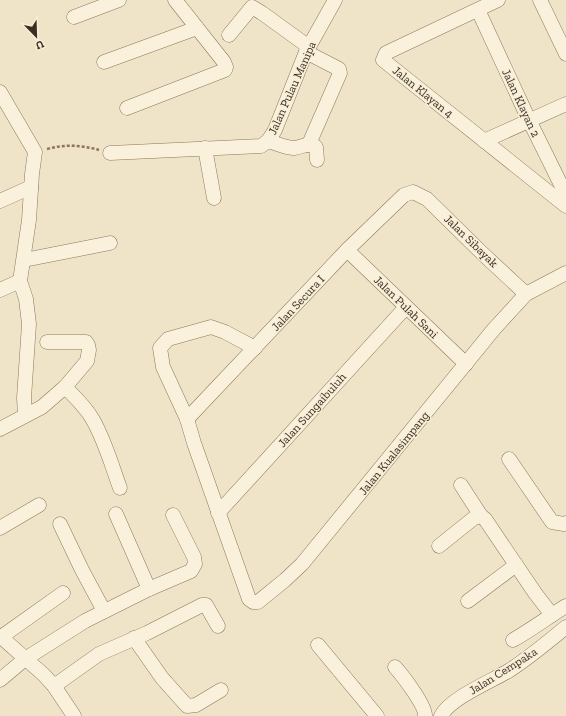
<svg xmlns="http://www.w3.org/2000/svg" width="566" height="716" viewBox="0 0 566 716" font-family="'Zilla Slab',serif">
	<style>
		.lines { fill: none; stroke-linecap: round; stroke-linejoin: round }
		.minor-casing { stroke: #8d765c; stroke-width: 15 }
		.path { stroke: #8d765c; stroke-width: 2.5; stroke-dasharray: 3 2; stroke-linecap: butt }
		.minor { stroke: #faf1dc; stroke-width: 14 }
		.labels { text-anchor: middle; stroke-width: 3; stroke-linejoin: round; paint-order: stroke }
		.street-label { font-size: 12px; fill: #3d2e20; stroke: #f7eed8 }
	</style>
	<rect width="100%" height="100%" fill="#f0e4c8"/>
	<g class="lines">
		<g class="minor-casing">
			<g id="minor">
				<polyline points="498,0 386,53 383,60 566,206"/>
				<polyline points="540,0 566,54"/>
				<polyline points="478,10 529,120 566,195"/>
				<polyline points="74,17 119,0"/>
				<polyline points="229,35 252,7 262,13 309,47"/>
				<polyline points="306,52 339,69 340,73 309,144"/>
				<polyline points="104,62 197,28"/>
				<polyline points="0,92 35,152 32,174 29,220 20,281 26,299 29,324 24,398 25,415"/>
				<polyline points="127,108 225,70 226,67 224,62 175,0"/>
				<path d="M268,141C276,143 286,148 294,148C302,147 309,142 316,147L317,160"/>
				<polyline points="484,141 566,104"/>
				<polyline points="205,148 214,198"/>
				<polyline points="110,153 261,146 268,141 275,130 306,52 335,0"/>
				<polyline points="0,201 31,187"/>
				<polyline points="347,250 466,364"/>
				<polyline points="24,260 110,243"/>
				<polyline points="0,290 20,281"/>
				<polyline points="255,348 225,332 211,327 168,339 160,348 163,367 187,419 194,443 249,599 253,602 258,602 285,580 302,564 494,329 526,294 566,273"/>
				<path d="M65,387C75,397 86,407 93,420C105,441 112,466 120,488"/>
				<polyline points="187,419 347,250 404,195 413,192 427,199 483,254 526,294"/>
				<polyline points="0,429 42,407 65,387 87,361 89,350 88,345 86,342 47,342"/>
				<polyline points="509,459 552,522 564,524 566,523"/>
				<polyline points="461,485 481,516"/>
				<polyline points="218,513 406,307"/>
				<polyline points="116,514 149,589"/>
				<polyline points="60,524 82,570 104,611"/>
				<polyline points="0,528 39,505"/>
				<polyline points="439,546 474,518 481,516 485,519 535,593 552,615"/>
				<polyline points="468,601 516,565"/>
				<polyline points="0,636 44,675 54,686 74,716"/>
				<polyline points="1,637 63,593"/>
				<polyline points="134,638 162,678 187,706 196,705 221,690"/>
				<path d="M513,640C531,630 548,617 566,606"/>
				<polyline points="318,645 377,716"/>
				<path d="M395,667C403,676 426,706 425,716"/>
				<polyline points="0,680 25,659 85,621 149,589 191,571 195,564 194,557 173,515"/>
				<polyline points="54,686 99,654 147,633 202,605 206,605 218,626"/>
				<path d="M441,716C450,698 492,681 510,670C530,657 548,642 566,627"/>
			</g>
		</g>
		<path class="path" d="M47,149C65,144 81,145 99,150"/>
		<use href="#minor" class="minor"/>
	</g>
	<g class="labels">
		<g class="street-label">
			<text transform="translate(292 88) rotate(-66)" y="4">Jalan Pulau Manipa</text>
			<text transform="translate(423 92) rotate(39)" y="4">Jalan Klayan 4</text>
			<text transform="translate(521 103) rotate(65)" y="4">Jalan Klayan 2</text>
			<text transform="translate(471 241) rotate(44)" y="4">Jalan Sibayak</text>
			<text transform="translate(298 303) rotate(-47)" y="4">Jalan Secura I</text>
			<text transform="translate(406 307) rotate(44)" y="4">Jalan Pulah Sani</text>
			<text transform="translate(312 410) rotate(-48)" y="4">Jalan Sungaibuluh</text>
			<text transform="translate(394 453) rotate(-51)" y="4">Jalan Kualasimpang</text>
			<text transform="translate(503 671) rotate(-32)" y="4">Jalan Cempaka</text>
		</g>
	</g>
	<g transform="translate(36 36) rotate(157)" stroke="#f7eed8" stroke-width="3" paint-order="stroke">
	<path d="M0-3L7 15L0 10L-7 15Z" fill="#3d2e20"/>
	<text y="-6" font-size="11" font-weight="bold" text-anchor="middle" fill="#3d2e20">U</text>
	</g>
</svg>
